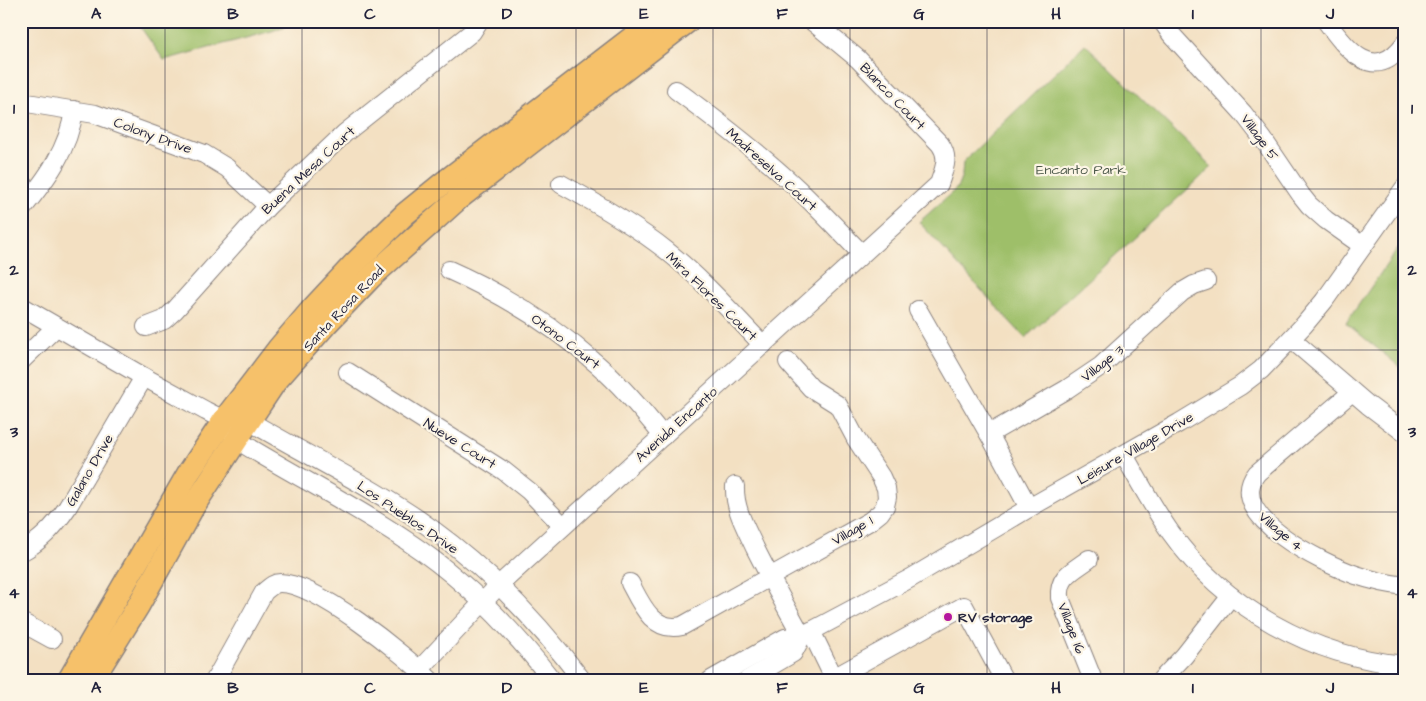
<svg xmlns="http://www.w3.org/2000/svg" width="1426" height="701" viewBox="0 0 1426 701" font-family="'Architects Daughter',sans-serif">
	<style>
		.green { fill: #9ebf69; stroke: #607052 }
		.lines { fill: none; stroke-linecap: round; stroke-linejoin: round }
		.minor-casing { stroke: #8a817e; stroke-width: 20 }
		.major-casing { stroke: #8a817e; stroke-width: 25 }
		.minor { stroke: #fff; stroke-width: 18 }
		.major { stroke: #f6c16b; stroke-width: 22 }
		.grid { fill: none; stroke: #22223b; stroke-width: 1; stroke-opacity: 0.55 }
		.poi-dot { fill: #b5179e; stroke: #fcf5e5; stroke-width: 2 }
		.labels { text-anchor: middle; stroke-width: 4.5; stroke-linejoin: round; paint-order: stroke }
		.street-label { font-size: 14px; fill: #22223b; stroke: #fcf5e5 }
		.park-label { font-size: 14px; fill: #4d594b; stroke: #fcf5e5 }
		.poi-label { font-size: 14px; font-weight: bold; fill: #22223b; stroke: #fcf5e5; text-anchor: start }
		.neatline { fill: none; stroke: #22223b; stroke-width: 2 }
		.grid-label { font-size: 16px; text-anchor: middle; font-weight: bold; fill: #22223b }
	</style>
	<rect width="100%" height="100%" fill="#fcf5e5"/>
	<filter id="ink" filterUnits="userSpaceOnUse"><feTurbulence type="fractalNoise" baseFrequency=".02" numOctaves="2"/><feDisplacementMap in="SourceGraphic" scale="10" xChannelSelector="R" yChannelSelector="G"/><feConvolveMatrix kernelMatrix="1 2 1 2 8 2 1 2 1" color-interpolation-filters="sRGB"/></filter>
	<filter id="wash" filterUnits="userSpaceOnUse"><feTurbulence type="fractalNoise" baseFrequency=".0096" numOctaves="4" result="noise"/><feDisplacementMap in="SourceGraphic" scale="20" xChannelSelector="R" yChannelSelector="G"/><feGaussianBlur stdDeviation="1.12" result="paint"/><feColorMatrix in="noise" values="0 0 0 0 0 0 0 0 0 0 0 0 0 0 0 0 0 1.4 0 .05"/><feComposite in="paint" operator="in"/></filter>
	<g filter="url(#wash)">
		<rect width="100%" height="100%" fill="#f3e0c2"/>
		<g class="green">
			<polygon points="136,21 299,21 272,31 164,60"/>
			<polygon points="1085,44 1212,167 1025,338 919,222 957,188 962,175 963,162"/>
			<polygon points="1405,238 1405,371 1346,323"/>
		</g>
	</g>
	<g filter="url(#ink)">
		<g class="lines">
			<g class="minor-casing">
				<g id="minor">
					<polyline points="1162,21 1171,34 1243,113 1263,139 1301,195 1309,205 1326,220 1363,246"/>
					<path d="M1326,21C1347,50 1374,85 1405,43"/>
					<path d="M676,90C718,121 760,153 798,189C820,210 841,233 862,254"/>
					<polyline points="21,102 95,114 204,154 227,168 268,206"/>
					<path d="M561,184C598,204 634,225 667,251C702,279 732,313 763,345"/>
					<path d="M21,210C46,180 69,149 74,110"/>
					<path d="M449,270C503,294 554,326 598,365C622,386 643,411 663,436"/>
					<path d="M21,306L144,377L206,411L224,420L249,421C310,457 375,488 432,529C490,571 539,623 582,680"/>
					<polyline points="918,310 989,434 1029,508"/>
					<polyline points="146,327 164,320 175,310 268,206 345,133 472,32 479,21"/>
					<polyline points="1291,339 1368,405 1405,433"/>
					<polyline points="21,361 56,327"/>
					<polyline points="348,372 504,471 529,491 563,526"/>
					<path d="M1352,392L1257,473C1222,516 1325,564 1356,575C1371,580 1388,584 1405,586"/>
					<path d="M231,431L237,440C293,475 353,504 407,541C463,578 511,627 552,680"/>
					<polyline points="989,434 1067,389 1101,366 1182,292 1194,285 1206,281"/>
					<path d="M1124,455C1139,481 1153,508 1171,533C1224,608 1313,657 1405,665"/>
					<path d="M735,486C734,509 746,528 755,548C770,578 786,607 802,636"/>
					<path d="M21,552C41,541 54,527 67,508L144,377"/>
					<path d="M1089,559C1073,571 1058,576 1060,598L1093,680"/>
					<path d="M630,583C641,604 653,633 682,626L870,521L880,513L885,506L887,497L886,488L881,477L856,439L838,405L811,388L788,362"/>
					<polyline points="21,622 52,639"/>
					<polyline points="811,631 834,678"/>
					<path d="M420,669L499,585L939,184C944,169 950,158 940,144L858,59L812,21"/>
					<path d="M215,680L264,592C269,588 273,583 280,583C316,583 404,654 430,680"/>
					<polyline points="711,680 785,638 802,636 911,578 1029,508 1179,423 1240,386 1261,370 1304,325 1324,301 1405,187"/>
					<polyline points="747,680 793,653 802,636"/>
					<polyline points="830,680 964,606 1004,680"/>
					<polyline points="1161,680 1184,656 1231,596"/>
				</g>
			</g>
			<g class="major-casing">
				<g id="major">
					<polyline points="69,680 188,474 224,420 279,348 314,307 355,263 405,214 442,184 654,21"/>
					<polyline points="92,680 138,606 193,507 249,421 275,382 327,323 371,277 459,198 688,21"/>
				</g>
			</g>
			<use href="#minor" class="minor"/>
			<use href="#major" class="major"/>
		</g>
	</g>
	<path class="grid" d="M165,21V680M302,21V680M439,21V680M576,21V680M713,21V680M850,21V680M987,21V680M1124,21V680M1261,21V680M21,189H1405M21,350H1405M21,512H1405"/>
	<circle class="poi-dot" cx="948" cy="617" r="5"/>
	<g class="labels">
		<g class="street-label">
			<text transform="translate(893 96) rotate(46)" y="5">Blanco Court</text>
			<text transform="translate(153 135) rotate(20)" y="5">Colony Drive</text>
			<text transform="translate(1260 137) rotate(54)" y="5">Village 5</text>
			<text transform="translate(772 169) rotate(42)" y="5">Madreselva Court</text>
			<text transform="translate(308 170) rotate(-43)" y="5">Buena Mesa Court</text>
			<text transform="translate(712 296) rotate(44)" y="5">Mira Flores Court</text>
			<text transform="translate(343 308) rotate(-47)" y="5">Santa Rosa Road</text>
			<text transform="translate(566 341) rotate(37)" y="5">Otono Court</text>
			<text transform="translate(1102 363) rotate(-38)" y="5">Village 3</text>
			<text transform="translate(676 424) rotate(-42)" y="5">Avenida Encanto</text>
			<text transform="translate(460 443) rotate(32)" y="5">Nueve Court</text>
			<text transform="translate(1135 448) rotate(-30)" y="5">Leisure Village Drive</text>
			<text transform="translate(89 470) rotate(-60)" y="5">Galano Drive</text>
			<text transform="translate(408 517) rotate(34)" y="5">Los Pueblos Drive</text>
			<text transform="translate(852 530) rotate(-30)" y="5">Village 1</text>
			<text transform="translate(1281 531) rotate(40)" y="5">Village 4</text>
			<text transform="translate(1072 628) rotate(69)" y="5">Village 16</text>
		</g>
		<g class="park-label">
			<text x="1081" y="174">Encanto Park</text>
		</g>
		<g class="poi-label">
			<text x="958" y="622">RV storage</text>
		</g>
	</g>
	<rect width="1426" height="701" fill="none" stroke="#fcf5e5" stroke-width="55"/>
	<rect x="28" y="28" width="1370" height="646" class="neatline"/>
	<g class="grid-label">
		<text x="96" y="19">A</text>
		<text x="233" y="19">B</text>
		<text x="370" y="19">C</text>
		<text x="507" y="19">D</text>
		<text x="644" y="19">E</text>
		<text x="782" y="19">F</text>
		<text x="919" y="19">G</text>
		<text x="1056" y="19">H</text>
		<text x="1193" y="19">I</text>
		<text x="1330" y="19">J</text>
		<text x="14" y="114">1</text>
		<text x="1412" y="114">1</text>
		<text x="14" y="275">2</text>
		<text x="1412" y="275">2</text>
		<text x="14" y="437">3</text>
		<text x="1412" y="437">3</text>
		<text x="14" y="598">4</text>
		<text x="1412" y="598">4</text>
		<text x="96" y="693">A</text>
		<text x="233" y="693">B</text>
		<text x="370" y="693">C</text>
		<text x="507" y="693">D</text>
		<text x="644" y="693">E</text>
		<text x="782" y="693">F</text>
		<text x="919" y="693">G</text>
		<text x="1056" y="693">H</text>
		<text x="1193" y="693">I</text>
		<text x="1330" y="693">J</text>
	</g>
</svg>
